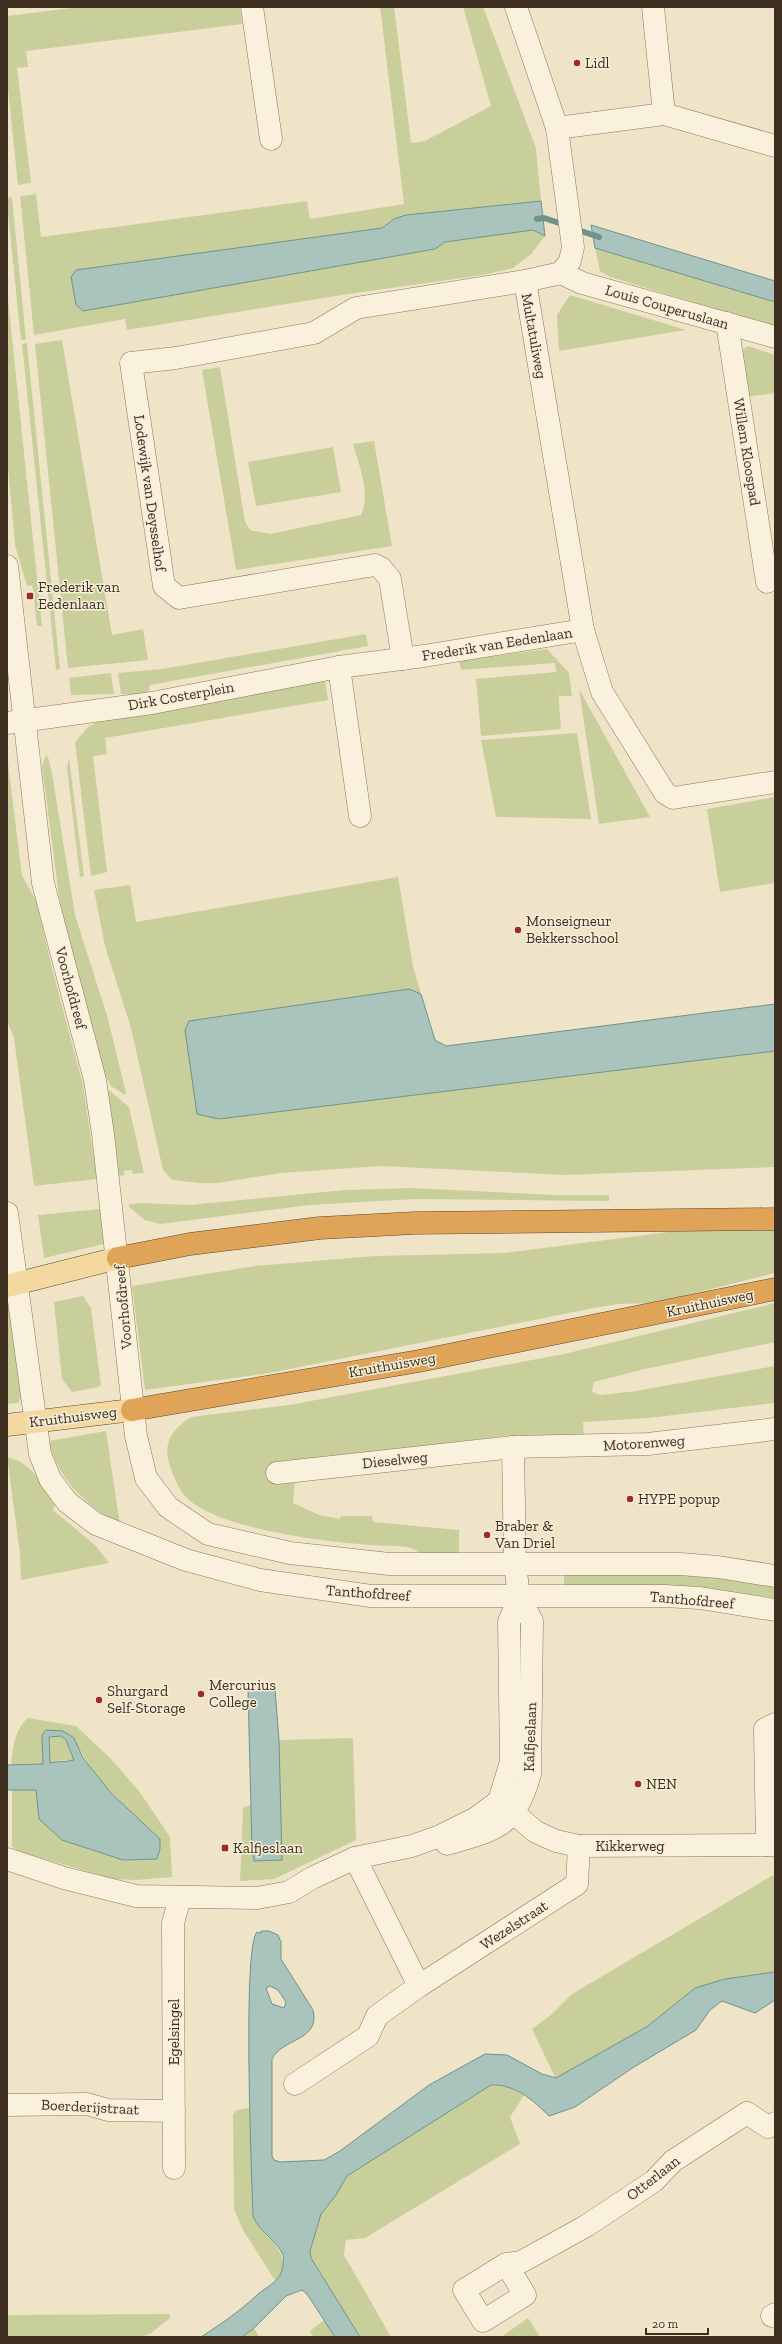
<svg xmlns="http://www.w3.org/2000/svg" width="782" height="2344" viewBox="0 0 782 2344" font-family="'Zilla Slab',serif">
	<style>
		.green { fill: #c9cf9b }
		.water { fill: #a9c4bc; stroke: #6f938a; fill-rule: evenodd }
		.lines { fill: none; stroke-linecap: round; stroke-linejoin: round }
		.stream { stroke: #6f938a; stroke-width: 6 }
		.minor-casing { stroke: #8d765c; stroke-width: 23 }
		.major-casing { stroke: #5b4430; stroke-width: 23 }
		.highway-casing { stroke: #5b4430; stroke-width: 23 }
		.minor { stroke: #faf1dc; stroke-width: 22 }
		.major { stroke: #f3d9a0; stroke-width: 22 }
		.highway { stroke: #e0a458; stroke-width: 22 }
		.poi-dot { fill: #9e2a2b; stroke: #f7eed8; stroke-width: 1.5 }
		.labels { text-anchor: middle; stroke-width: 3; stroke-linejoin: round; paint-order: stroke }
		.poi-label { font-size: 15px; fill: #3d2e20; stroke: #f7eed8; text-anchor: start }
		.street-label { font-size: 15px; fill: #3d2e20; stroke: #f7eed8 }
	</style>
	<rect width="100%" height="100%" fill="#f0e4c8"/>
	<g class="green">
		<polygon points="79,7 240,7 242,24 26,51 28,67 17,68 31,183 18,185 7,80 7,16"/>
		<polygon points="380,7 394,7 411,143 425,141 491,106 463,7 483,7 536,148 541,201 406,215 394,219 382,228 83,311 435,249 445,242 533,230 545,236 531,254 513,268 483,275 342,295 127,330 125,319 34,335 20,196 36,194 41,237 307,201 310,219 404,204"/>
		<polygon points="12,197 26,340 21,340 7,204 7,198"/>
		<polygon points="595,248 775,302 775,327 610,277 600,271"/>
		<polygon points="7,289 42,626 37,626 33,589 31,585 27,586 15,545 7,456"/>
		<polygon points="570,295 686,330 559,351 557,315"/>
		<polygon points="62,340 112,635 143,629 148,660 68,668 35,344"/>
		<polygon points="27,343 60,669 56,670 22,344"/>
		<polygon points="748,346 775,355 775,393 744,397 741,351"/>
		<path d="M220,367L245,522L250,530L270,534L361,515C371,494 359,465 353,444L374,441L392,546L236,570L202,370Z"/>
		<polygon points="333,447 341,492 256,506 248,462"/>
		<polygon points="366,634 368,646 150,685 148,694 121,694 118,673 162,669"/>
		<polygon points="547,649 569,673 572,696 559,696 558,688 561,729 481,736 476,679 556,672 555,663 461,670 459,661"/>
		<polygon points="111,673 114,694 71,695 69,678"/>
		<polygon points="325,681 328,700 105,738 107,754 93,756 107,872 91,876 75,742 88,727 100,720"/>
		<polygon points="579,689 650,817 599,824"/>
		<polygon points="577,733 591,819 496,817 481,740"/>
		<polygon points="7,755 22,876 36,900 53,972 83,1085 97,1179 34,1186 14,1038 7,1021"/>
		<polygon points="46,755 48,757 52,773 75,915 108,1019 126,1093 125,1095 111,1086 105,1075 71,952 59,896 42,766"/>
		<polygon points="69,758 84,876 80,877 67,768"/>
		<polygon points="775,797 775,883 720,892 707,809"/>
		<polygon points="398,877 413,967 421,994 409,989 336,1001 219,1119 775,1051 775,1167 565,1175 381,1166 281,1173 218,1183 199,1183 172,1180 163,1170 131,1028 105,946 94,890 130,885 136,922"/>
		<polygon points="109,1090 129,1107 144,1173 133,1174 132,1170 124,1171 124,1175 119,1176 108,1092"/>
		<polygon points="412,1188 553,1195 609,1195 609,1201 416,1199 310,1205 160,1224 145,1220 129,1207 129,1205 139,1203 190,1205 345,1190"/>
		<polygon points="100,1209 104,1244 44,1258 38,1215"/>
		<polygon points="775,1226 775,1273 656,1303 619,1304 594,1308 270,1373 145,1390 132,1286 255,1266 375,1256 505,1253 692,1229"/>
		<polygon points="83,1296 91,1308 101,1385 99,1387 72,1392 62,1379 54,1302"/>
		<path d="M775,1303V1342L645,1369L594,1382L592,1392L601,1395L636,1391L775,1366V1403L649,1418L583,1422L584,1436L530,1437L511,1435L272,1466L295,1481L293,1503L319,1515L340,1519L341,1516H372L373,1522L459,1530V1555C448,1555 432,1558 423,1554C417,1552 412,1547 406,1547C394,1545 382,1546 370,1545C326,1542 215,1529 185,1496C178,1488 172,1473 169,1463C163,1441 173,1429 191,1417L289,1405L564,1354Z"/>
		<polygon points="7,1306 10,1310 21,1398 18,1403 7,1404"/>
		<path d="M106,1431L120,1525C86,1504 58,1481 49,1441Z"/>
		<path d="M7,1457C32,1462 42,1485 55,1504L53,1510L96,1546L109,1563L21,1580L20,1553Z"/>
		<polygon points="564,1574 696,1574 775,1586 775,1598 694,1586 564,1587"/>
		<path d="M28,1718L76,1726L110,1758L139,1791L170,1837L172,1877L136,1880L113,1879L18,1851L12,1846V1790H36L39,1819L63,1840L123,1860L157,1859L160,1849V1839C127,1808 93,1780 74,1738L46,1730L42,1735L43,1764L11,1765C13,1748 14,1730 28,1718Z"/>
		<polygon points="61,1736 66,1740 74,1760 62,1760 49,1763 49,1737"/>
		<polygon points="353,1738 356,1840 274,1879 240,1881 243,1808 253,1804 252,1849 254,1861 282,1860 279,1740"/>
		<polygon points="775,1874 775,1972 725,1979 695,1988 648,2026 556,2079 532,2029 552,2014 572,1994"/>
		<polygon points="491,2085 509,2087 524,2095 510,2117 520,2144 365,2238 346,2240 344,2255 391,2337 360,2337 311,2258 310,2251 321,2214 336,2195 347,2176"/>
		<path d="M250,2108L253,2217C266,2243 296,2249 276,2282L243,2230L234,2209L233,2114L237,2110Z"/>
		<polygon points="170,2314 170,2318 150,2334 139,2337 7,2337 7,2315"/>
		<polygon points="528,2318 540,2337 501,2337"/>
		<polygon points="324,2320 335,2337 313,2337 310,2331"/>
		<polygon points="254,2328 259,2337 242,2337"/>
	</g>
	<g class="water">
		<polygon points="541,201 545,236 533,230 445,242 435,249 83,311 76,305 71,277 76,270 382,228 394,219 406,215"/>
		<polygon points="591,225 775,281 775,302 595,248"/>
		<polygon points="409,989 421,994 435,1040 446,1046 775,1004 775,1051 219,1119 197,1114 185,1030 189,1021"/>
		<polygon points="275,1689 279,1740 282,1860 254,1861 252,1849 248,1690"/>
		<path d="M46,1730L63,1731L74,1738L83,1758L111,1793L160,1839V1849L157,1859L123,1860L62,1840L39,1819L36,1790H7V1765L43,1764L42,1735ZM61,1736L66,1740L74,1760C66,1762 58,1761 50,1763L49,1737Z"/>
		<path d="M261,1931H269L278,1935L281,1942V1959L313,2010C321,2041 282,2038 272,2059V2156L274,2160L280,2162L324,2160L340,2151L429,2085L485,2054L507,2055L542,2074L556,2078L648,2026L695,1988L725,1979L775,1972V2000L755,2013L722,2001L710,2010L696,2030L634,2067L575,2107L549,2116C533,2100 515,2084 491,2085L347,2176L336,2195L321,2214L310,2251L311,2258L360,2337H335L307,2294L302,2290L286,2296L254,2328L242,2337H201C221,2324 240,2311 257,2295C268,2285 282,2282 283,2264C283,2262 284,2258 283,2255C278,2242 261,2233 253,2217C252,2181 242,1948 257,1932L261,1933ZM270,1986L278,1990L286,2002L284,2008L272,2004L266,1988Z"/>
	</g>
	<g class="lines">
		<g class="stream">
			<polyline points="537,219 544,218 565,225"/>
			<polyline points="575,229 599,237"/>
		</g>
		<g class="minor-casing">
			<g id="minor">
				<polyline points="252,7 271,139"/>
				<polyline points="516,7 557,128 573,247 570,261 561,273 525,281 583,630"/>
				<polyline points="653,7 664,114"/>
				<polyline points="557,128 664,114 775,146"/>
				<polyline points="561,273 582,283 775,337"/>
				<polyline points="727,323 767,582"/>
				<polyline points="7,566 43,883 95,1080 103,1134 136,1436 146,1478 168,1507 208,1534 290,1553 389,1564 680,1564 718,1567 775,1576"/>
				<polyline points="403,659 390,579 381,568 375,565 179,598 164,586 131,363 176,358 314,333 356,308 525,281"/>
				<polyline points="339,667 360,816"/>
				<polyline points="7,723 152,703 339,667 424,656 583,630 602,692 665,793 673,798 775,782"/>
				<polyline points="7,1213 40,1454 50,1479 67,1502 96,1524 186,1560 260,1580 371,1596 665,1596 700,1598 775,1610"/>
				<polyline points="277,1473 513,1447 648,1444 775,1429"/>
				<polyline points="503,1804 536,1832 556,1841 579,1846 775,1845"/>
				<path d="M447,1844C496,1830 515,1827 530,1774L532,1621L519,1597L515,1564L513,1447"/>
				<polyline points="767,1845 765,1729 775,1724"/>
				<polyline points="355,1858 419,1986"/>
				<polyline points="7,1859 64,1878 136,1896 257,1898 289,1892 312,1878 355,1858 412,1846 440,1836 476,1818 499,1801 511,1762 509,1622 519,1597"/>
				<polyline points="295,2084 368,2036 377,2016 419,1986 577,1884 579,1846"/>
				<polyline points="7,2105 87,2104 108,2110 174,2111"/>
				<polyline points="174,2168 173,1923 180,1898"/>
				<polyline points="506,2264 525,2295 483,2321 464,2290 506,2264 521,2262 586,2226 654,2181 673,2161 747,2113 768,2127 775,2123"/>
				<polyline points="772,2316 775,2314"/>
			</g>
		</g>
		<g class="major-casing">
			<g id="major">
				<polyline points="7,1286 118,1258"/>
				<polyline points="7,1425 132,1410"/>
			</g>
		</g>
		<g class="highway-casing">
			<g id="highway">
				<polyline points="118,1258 190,1244 320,1228 415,1223 775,1219"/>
				<polyline points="132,1410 419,1361 775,1289"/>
			</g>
		</g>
		<use href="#minor" class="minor"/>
		<use href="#major" class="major"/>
		<use href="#highway" class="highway"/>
	</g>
	<g class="poi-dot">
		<circle cx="577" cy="63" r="4"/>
		<rect x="26" y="592" width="8" height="8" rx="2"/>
		<circle cx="518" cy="930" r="4"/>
		<circle cx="630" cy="1499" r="4"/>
		<circle cx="487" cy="1535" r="4"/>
		<circle cx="201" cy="1694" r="4"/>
		<circle cx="99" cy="1700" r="4"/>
		<circle cx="638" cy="1784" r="4"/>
		<rect x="221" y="1844" width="8" height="8" rx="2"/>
	</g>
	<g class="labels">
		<g class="poi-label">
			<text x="585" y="68">Lidl</text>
			<text x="38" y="592">Frederik van<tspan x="38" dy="17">Eedenlaan</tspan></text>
			<text x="526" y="926">Monseigneur<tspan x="526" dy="17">Bekkersschool</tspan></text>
			<text x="638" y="1504">HYPE popup</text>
			<text x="495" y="1531">Braber &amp;<tspan x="495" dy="17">Van Driel</tspan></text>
			<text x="209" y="1690">Mercurius<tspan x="209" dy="17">College</tspan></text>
			<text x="107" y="1696">Shurgard<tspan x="107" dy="17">Self-Storage</tspan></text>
			<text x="646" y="1789">NEN</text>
			<text x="233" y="1853">Kalfjeslaan</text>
		</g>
		<g class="street-label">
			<text transform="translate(667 307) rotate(16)" y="5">Louis Couperuslaan</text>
			<text transform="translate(534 336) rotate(80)" y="5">Multatuliweg</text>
			<text transform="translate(747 452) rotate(81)" y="5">Willem Kloospad</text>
			<text transform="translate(150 493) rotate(82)" y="5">Lodewijk van Deysselhof</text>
			<text transform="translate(497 644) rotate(-9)" y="5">Frederik van Eedenlaan</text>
			<text transform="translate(181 696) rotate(-10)" y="5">Dirk Costerplein</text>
			<text transform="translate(71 988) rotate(75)" y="5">Voorhofdreef</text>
			<text transform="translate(710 1303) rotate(-12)" y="5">Kruithuisweg</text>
			<text transform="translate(123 1307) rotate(-95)" y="5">Voorhofdreef</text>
			<text transform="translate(392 1365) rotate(-10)" y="5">Kruithuisweg</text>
			<text transform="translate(73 1417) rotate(-7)" y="5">Kruithuisweg</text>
			<text transform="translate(644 1443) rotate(-4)" y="5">Motorenweg</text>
			<text transform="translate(395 1460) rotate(-6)" y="5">Dieselweg</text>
			<text transform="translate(368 1593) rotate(4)" y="5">Tanthofdreef</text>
			<text transform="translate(692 1600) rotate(5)" y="5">Tanthofdreef</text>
			<text transform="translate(530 1737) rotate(-88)" y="5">Kalfjeslaan</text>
			<text x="630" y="1851">Kikkerweg</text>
			<text transform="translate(514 1925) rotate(-33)" y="5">Wezelstraat</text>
			<text transform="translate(174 2032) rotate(-90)" y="5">Egelsingel</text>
			<text transform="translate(90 2107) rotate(3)" y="5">Boerderijstraat</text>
			<text transform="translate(653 2178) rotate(-38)" y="5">Otterlaan</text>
		</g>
	</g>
	<rect width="782" height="2344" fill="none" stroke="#3d2e20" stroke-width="16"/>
	<path d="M646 2328v6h62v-6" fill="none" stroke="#3d2e20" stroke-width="2"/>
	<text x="652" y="2328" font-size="12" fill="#3d2e20" stroke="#f7eed8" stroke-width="3" paint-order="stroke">20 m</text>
</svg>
